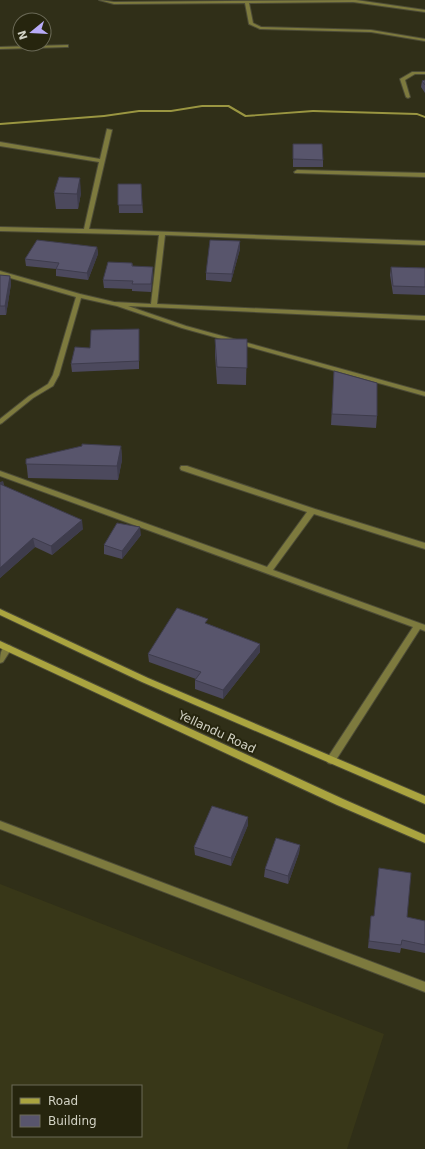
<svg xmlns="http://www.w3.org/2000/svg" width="425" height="1149" viewBox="0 0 425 1149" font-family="'DejaVu Sans',sans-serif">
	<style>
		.built { fill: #383718; fill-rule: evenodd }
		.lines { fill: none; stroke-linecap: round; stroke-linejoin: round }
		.stream { fill: #9a9641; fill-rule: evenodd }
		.street-casing { stroke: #4d4c37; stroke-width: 2 }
		.secondary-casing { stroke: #4d4c37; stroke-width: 2 }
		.street { fill: #7d7a3e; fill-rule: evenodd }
		.secondary { fill: #aaa43f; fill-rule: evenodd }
		.wall { fill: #4c495d }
		.shaded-wall { fill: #3e3c4c }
		.building { fill: #58556c; stroke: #3e3c4c }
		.labels { text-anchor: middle; stroke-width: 4; stroke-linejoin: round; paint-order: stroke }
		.street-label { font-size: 12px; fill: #d2d2c4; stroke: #26250e }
	</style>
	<rect width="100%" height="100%" fill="#302f18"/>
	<path class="built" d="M0,884L384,1034L347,1149H0ZM13,1086H141V1136H13Z"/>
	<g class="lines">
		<polygon class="stream" points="202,105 229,105 246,115 313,110 417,113 425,116 425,118 417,115 313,112 245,117 228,107 202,107 171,112 139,112 104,117 0,125 0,123 104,115 139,110 171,110"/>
		<g class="street-casing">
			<g id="street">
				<polygon points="99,0 114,2 356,0 425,10 425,12 353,2 249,3 253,23 261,27 371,30 425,39 425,41 371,32 260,29 249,24 245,3 114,4"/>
				<polygon points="68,45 68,47 66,47 0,49 0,47"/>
				<polygon points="412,72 425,72 425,74 415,74 405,80 410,97 408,98 406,97 400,79"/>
				<polygon points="107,129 112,130 89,229 425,241 425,245 165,235 157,304 425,316 425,320 128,306 186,326 425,392 425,396 182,328 117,306 81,298 59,375 53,386 33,398 2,423 0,424 0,419 29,396 48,384 53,375 76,297 0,275 0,271 80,294 114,302 151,304 159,235 0,231 0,227 84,229 99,162 0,146 0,142 100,159"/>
				<polygon points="297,170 425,173 425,177 295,173 294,172"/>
				<polygon points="181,466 187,466 315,509 425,543 425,549 314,514 273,570 425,625 425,631 420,629 334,763 331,764 328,763 326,760 413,627 0,476 0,471 267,567 307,512 181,470 180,468"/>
				<path d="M8,645L11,646L12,648L3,662L0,663C0,656 0,647 8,645Z"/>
				<polygon points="0,821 425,982 425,992 0,829"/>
			</g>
		</g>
		<g class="secondary-casing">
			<g id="secondary">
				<polygon points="0,609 148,678 425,796 425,804 142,682 0,615"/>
				<polygon points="0,641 343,799 425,835 425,843 337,805 0,648"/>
			</g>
		</g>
		<use href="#street" class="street"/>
		<use href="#secondary" class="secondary"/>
	</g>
	<g class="wall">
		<polygon points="425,80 425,93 421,87 422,81"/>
		<polygon points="293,144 323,160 323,167 293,167"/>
		<polygon points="118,184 141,184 143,213 119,213"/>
		<polygon points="54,193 81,193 78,209 56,209"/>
		<polygon points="240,241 240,249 231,282 206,280 206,273"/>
		<polygon points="97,247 98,254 88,280 56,276 56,269 26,266 25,259"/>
		<polygon points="132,263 133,266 153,275 151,292 132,291 132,289 104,288 103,280"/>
		<polygon points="391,267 425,268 425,295 393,294 390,275"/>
		<polygon points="0,275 10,276 11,284 6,315 0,315"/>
		<polygon points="139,329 139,369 72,372 71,364 90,348"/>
		<polygon points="215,339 247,339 246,385 217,384 215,355"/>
		<polygon points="334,371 377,416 376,428 331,425"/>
		<polygon points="121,446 122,460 118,480 28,478 26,459"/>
		<polygon points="3,481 4,486 83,529 52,555 35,547 0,578"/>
		<polygon points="141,535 122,559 104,554 104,545"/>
		<polygon points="208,624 260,644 260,652 223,699 195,689 195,680 196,679 149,662 148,654"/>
		<polygon points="248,817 248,825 231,866 195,855 194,847"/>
		<polygon points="300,845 299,853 288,884 264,877 265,869"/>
		<polygon points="371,916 407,917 425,921 425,953 401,948 400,953 368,948"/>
	</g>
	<g class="shaded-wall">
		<polygon points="80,178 81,193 78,209 77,194"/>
		<polygon points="240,241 240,249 231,282 232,274"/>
		<polygon points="97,247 98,254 88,280 87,273"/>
		<polygon points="153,267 153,275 151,292 151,284"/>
		<polygon points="10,276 11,284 6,315 5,306"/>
		<polygon points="121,446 122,460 118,480 117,466"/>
		<polygon points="3,481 4,490 0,491 0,482"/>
		<polygon points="82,520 83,529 52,555 51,546"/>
		<polygon points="140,527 141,535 122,559 122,551"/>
		<polygon points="33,538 35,547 0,578 0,568"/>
		<polygon points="260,644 260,652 223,699 223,690"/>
		<polygon points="248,817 248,825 231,866 231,858"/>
		<polygon points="300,845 299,853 288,884 288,876"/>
	</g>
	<g class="building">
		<polygon points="425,80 425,85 422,81"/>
		<polygon points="293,144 322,144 323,160 293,159"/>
		<polygon points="59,177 80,178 77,194 54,193"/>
		<polygon points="118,184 141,184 142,205 118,205"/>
		<polygon points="37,240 97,247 87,273 56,269 59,263 25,259"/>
		<polygon points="210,240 240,241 232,274 206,273"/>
		<polygon points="108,262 132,263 132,266 153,267 151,284 132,284 133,281 103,280"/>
		<polygon points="391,267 425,268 425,287 393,286"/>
		<polygon points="0,275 10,276 5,306 0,306"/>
		<polygon points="139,329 139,361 71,364 75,347 90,348 91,330"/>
		<polygon points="215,339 247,339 247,368 217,367"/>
		<polygon points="334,371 377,383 377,416 332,414"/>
		<polygon points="82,444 121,446 117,466 26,464 26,459 82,446"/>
		<polygon points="0,484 82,520 51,546 33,538 0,568"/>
		<polygon points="117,523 140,527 122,551 104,545"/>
		<polygon points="177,608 208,619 205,623 260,644 223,690 195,680 201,672 148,654"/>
		<polygon points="212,806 248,817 231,858 194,847"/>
		<polygon points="276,838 300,845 288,876 265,869"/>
		<polygon points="379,868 411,873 407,917 425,921 425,945 402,940 401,945 369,941 371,916 374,916"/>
	</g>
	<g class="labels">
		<g class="street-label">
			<text transform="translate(217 732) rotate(25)" y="4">Yellandu Road</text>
		</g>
	</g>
	<rect x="12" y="1085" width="130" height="52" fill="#26250e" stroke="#6b6a57"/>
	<rect x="20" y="1098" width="20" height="6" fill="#aaa43f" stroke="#6b6a57"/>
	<text x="48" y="1105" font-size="12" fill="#d2d2c4">Road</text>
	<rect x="20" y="1115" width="20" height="12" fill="#58556c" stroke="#6b6a57"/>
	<text x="48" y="1125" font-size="12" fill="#d2d2c4">Building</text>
	<g transform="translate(32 32) rotate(252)"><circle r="19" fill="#26250e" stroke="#6b6a57"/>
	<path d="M0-3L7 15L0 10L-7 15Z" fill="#b8abf7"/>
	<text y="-6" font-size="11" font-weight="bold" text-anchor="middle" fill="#d2d2c4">N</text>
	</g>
</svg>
